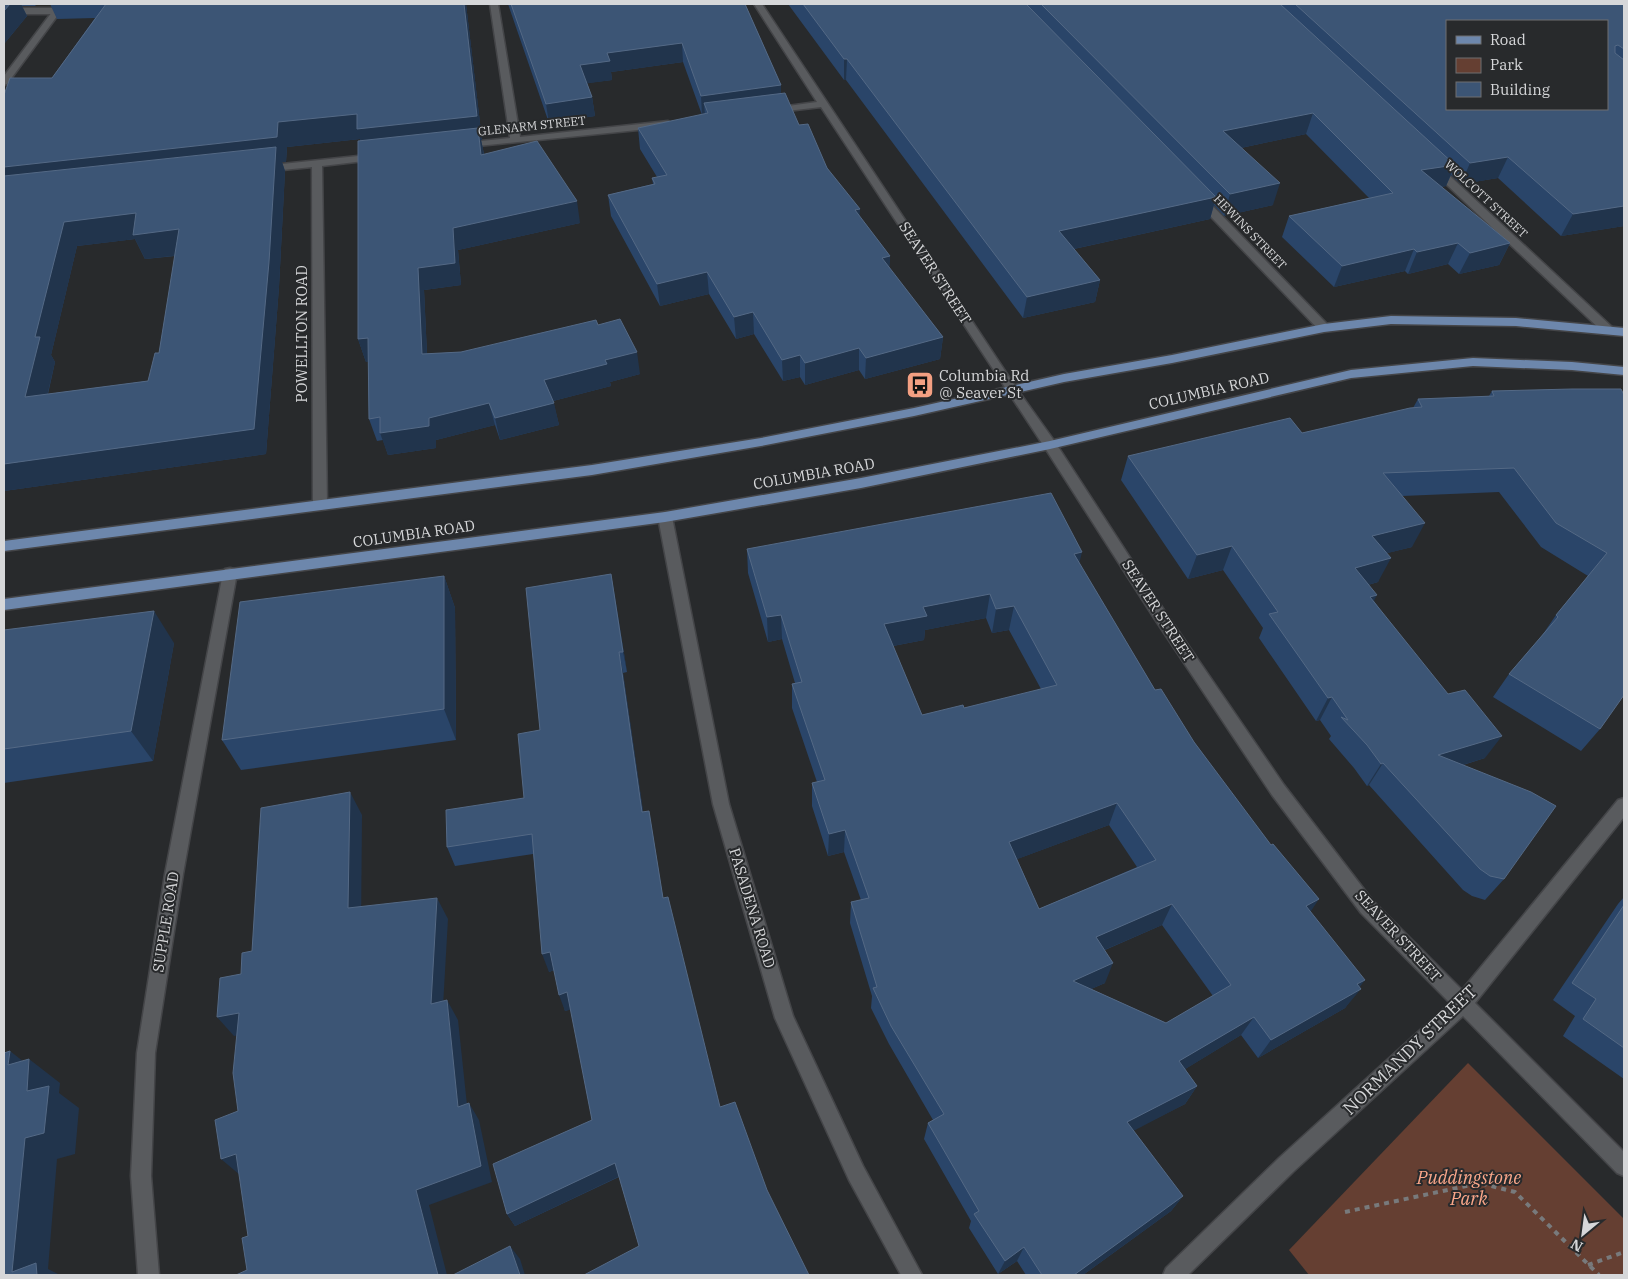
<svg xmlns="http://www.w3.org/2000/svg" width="1628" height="1279" viewBox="0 0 1628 1279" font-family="'IBM Plex Serif',serif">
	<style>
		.green { fill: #653f32 }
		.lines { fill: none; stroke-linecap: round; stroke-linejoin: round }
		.street-casing { stroke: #444548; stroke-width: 3 }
		.secondary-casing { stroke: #444548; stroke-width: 3 }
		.primary-casing { stroke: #444548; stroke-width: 3 }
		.path { stroke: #787a7c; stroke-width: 4; stroke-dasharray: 5 5; stroke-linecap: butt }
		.street { fill: #595b5e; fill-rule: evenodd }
		.secondary { fill: #595b5e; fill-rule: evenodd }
		.primary { fill: #6d87ac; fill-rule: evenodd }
		.wall { fill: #2a4569; fill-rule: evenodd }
		.shaded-wall { fill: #21344c }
		.building { fill: #3c5575; stroke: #546985; fill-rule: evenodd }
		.labels { text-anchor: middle; stroke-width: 4; stroke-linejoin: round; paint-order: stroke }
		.far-street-label { font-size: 12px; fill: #d6d7d9; stroke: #282a2c }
		.street-label { font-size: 15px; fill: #d6d7d9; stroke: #282a2c }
		.poi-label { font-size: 15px; fill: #d6d7d9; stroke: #282a2c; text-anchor: start }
		.near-street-label { font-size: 18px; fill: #d6d7d9; stroke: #282a2c }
		.near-park-label { font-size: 18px; font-style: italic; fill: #fba78a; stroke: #282a2c }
	</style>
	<rect width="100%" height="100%" fill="#282a2c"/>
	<polygon class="green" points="1468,1063 1624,1219 1624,1275 1309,1275 1289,1250"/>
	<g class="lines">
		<g class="street-casing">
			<g id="street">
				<polygon points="490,4 498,4 520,137 668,121 673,124 668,127 458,148 457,146 462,143 510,138"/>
				<polygon points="754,4 762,4 1015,386 1055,442 1164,610 1284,785 1373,901 1462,990 1618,800 1624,798 1624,817 1475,1003 1624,1152 1624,1176 1617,1173 1463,1016 1293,1172 1188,1275 1163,1275 1166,1268 1279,1158 1450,1003 1361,913 1272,795 1154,618 1045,448 821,107 770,113 768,111 773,108 817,102"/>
				<polygon points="4,8 56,8 60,11 56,14 4,14"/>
				<polygon points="377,154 381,155 382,157 381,159 322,166 327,504 325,507 315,507 313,504 312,167 263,172 258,169 263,166"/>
				<polygon points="1434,164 1438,165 1612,327 1614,330 1612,333 1604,333 1430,169 1429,167 1430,165"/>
				<polygon points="1198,194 1202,195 1328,325 1330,328 1328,331 1320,331 1194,199 1193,197 1194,195"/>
				<polygon points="665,512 670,514 672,517 729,804 793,1016 863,1166 922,1275 901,1275 849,1180 775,1018 713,804 658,517 660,514"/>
				<polygon points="230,568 235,569 237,573 183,874 155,1053 151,1176 159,1275 138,1275 131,1176 137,1053 165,874 223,573 225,569"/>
			</g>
		</g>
		<g class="secondary-casing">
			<polygon id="secondary" points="58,4 66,4 7,84 4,85 4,76"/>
		</g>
		<g class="primary-casing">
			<g id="primary">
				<polygon points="1391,316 1516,318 1624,328 1624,336 1516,326 1391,324 1324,332 1172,363 1064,382 914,416 761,446 592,475 4,551 4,541 592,465 761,438 914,408 1064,374 1172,355 1324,324"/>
				<polygon points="1473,358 1572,362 1624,367 1624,375 1572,370 1473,366 1351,378 1050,449 861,488 665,522 4,610 4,599 665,512 861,478 1050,441 1351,370"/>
			</g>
		</g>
		<g class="path">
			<polyline points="1345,1212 1480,1183 1515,1192 1599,1275"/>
			<polyline points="1588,1265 1624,1252"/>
		</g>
		<use href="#street" class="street"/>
		<use href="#secondary" class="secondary"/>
		<use href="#primary" class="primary"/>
	</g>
	<g class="wall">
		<polygon points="4,4 37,4 35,6 22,6 27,16 4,44"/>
		<path d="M50,4H466L482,140H481L484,154L580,223L458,250L461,285L424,290L427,354L461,352L598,325L640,374L610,382L611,386L553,401L559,425L500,440L495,425L436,440V448L388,455L383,440L377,441L369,419L368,361L366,362L358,339L360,139L287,147L286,162H282L285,171L279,287L266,454L4,491L52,78L95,18L57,19ZM135,239L145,259L175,256L159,353L148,381L48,394L55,362L51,355L77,246Z"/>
		<polygon points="508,4 745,4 781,85 781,93 799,125 859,216 890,256 889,268 943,337 940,359 865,379 859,370 805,385 800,377 783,381 754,334 736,339 709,294 660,306 611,216 608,195 653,184 652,178 657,177 640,149 638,128 702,115 683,62 611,72 612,80 587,83 592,97 595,116 549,123"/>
		<polygon points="788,4 1624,4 1624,226 1561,236 1498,178 1461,184 1451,175 1446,186 1441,187 1510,243 1499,265 1459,274 1448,264 1408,274 1405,271 1334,287 1282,237 1289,216 1369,198 1306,134 1241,148 1273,205 1224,216 1214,205 1210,219 1074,249 1100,280 1095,302 1023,318 846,80 844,80"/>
		<polygon points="1621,389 1600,729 1581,751 1493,697 1509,674 1541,637 1556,615 1588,576 1541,547 1499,492 1402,496 1412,547 1387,553 1378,582 1368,585 1374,601 1485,758 1463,765 1504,879 1485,900 1472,896 1463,890 1369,785 1367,786 1354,768 1329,739 1331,736 1320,720 1316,721 1259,638 1263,628 1223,570 1188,579 1121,480 1128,456 1302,433 1413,408 1418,399 1489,396 1492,391"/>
		<path d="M747,549L1079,563L1155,690L1194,742L1310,912L1360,987L1345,1008L1258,1058L1241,1035L1185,1069L1197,1086L1185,1104L1133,1130L1183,1196L1171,1211L1083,1275H1026L1017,1261L998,1274L969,1228L971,1221L924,1139L928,1123L933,1120L889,1044L871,1008L872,996L850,923L851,902L861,900L844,852L828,856L812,806V783L817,782L792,708V684L795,683L782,639L768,642L748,573ZM986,618L992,633L1009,630L1041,689L964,708L922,715L893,646L924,640L925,630ZM1109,825L1137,867L1039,909L1017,859ZM1162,925L1213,996L1166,1023L1091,989L1105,983V950Z"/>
		<polygon points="611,574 627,672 623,673 643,812 649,811 663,898 639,1246 619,1177 515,1226 507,1214 592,1120 571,1009 565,1011 554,970 549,972 533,854 455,866 447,847 524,798 540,730"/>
		<polygon points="444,576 455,608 456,740 241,770 222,740"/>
		<polygon points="4,630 174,643 153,761 4,783"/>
		<polygon points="1624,897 1624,1079 1563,1036 1575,1016 1553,1000 1618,904"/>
	</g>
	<g class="shaded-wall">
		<polygon points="10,4 21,4 27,16 4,44 4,11"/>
		<polygon points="464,4 466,4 482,140 481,140 483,149 486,176 364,153 360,139 287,147 286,162 282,162 285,171 279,287 266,454 4,491 4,464 254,429 275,163 4,193 4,167 278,122"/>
		<polygon points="682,43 683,62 611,72 612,80 583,84 580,65 607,53"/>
		<polygon points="844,59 847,59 846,80 844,80"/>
		<polygon points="781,85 781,105 704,103 705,115 702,115 701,96"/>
		<polygon points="592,97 595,116 549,123 546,104"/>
		<polygon points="1313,113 1306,134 1217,153 1223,131"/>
		<polygon points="1508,157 1498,178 1461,184 1470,163"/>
		<polygon points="1455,165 1446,186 1412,192 1421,170"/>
		<polygon points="1280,183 1273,205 1224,216 1230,194"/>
		<polygon points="1216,197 1210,219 1055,253 1059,231"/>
		<polygon points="577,201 580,223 458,250 461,285 424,290 428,376 422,354 418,268 453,228"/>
		<polygon points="1624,206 1624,226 1561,236 1573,214"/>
		<polygon points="860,209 859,231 855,210"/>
		<polygon points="136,213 179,229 190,254 145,259 135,239 77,246 51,355 55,362 41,422 25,397 35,337 64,222"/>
		<polygon points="1458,243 1448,264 1408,274 1417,252"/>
		<polygon points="1510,243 1499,265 1459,274 1470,253"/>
		<polygon points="1414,249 1405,271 1334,287 1342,266"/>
		<polygon points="890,256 889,278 882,258"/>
		<polygon points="707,272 709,294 660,306 657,284"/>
		<polygon points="1100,280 1095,302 1023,318 1027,297"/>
		<polygon points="753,312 754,334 736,339 734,317"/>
		<polygon points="943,337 940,359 865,379 866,358"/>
		<polygon points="368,338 375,360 366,362 358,339"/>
		<polygon points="859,348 859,370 805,385 805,363"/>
		<polygon points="637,352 640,374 610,382 611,386 549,402 544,380 605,360"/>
		<polygon points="800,355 800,377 783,381 782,360"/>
		<polygon points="489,403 495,425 436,440 436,448 388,455 380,433 429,418"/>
		<polygon points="554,403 559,425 500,440 495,418"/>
		<polygon points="1425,523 1412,547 1360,560 1372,536"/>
		<polygon points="1232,546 1223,570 1188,579 1197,555"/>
		<polygon points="1082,552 1076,577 1074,554"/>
		<polygon points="1391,558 1378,582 1343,592 1355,568"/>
		<polygon points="611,574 615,596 627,672 623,652"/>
		<polygon points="444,576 455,608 456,740 444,709"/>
		<polygon points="990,594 986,618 925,630 924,640 882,648 884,624 923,607"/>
		<polygon points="1377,595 1364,619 1370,597"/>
		<polygon points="1014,606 1009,630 992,633 996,609"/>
		<polygon points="154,611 174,643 153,761 131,731"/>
		<polygon points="781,615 782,639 768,642 767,617"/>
		<polygon points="619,652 623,673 646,831 642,812"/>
		<polygon points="1332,697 1320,720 1316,721 1328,698"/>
		<polygon points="1502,736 1485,758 1422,777 1438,755"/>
		<polygon points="1383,763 1369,785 1367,786 1381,764"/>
		<polygon points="350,792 362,815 361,929 348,908"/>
		<polygon points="1117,803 1109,825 1004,864 1009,842"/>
		<polygon points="845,830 844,852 828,856 829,834"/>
		<polygon points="437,898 448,919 442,1024 431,1004"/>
		<polygon points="1319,899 1305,920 1306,906"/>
		<polygon points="1172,904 1162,925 1088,957 1096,937"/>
		<polygon points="550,952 557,969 549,972 542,954"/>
		<polygon points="1113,963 1105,983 1065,1000 1073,981"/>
		<polygon points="1365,980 1356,992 1361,989 1345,1008 1258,1058 1271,1040 1357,984"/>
		<polygon points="567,992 574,1009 565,1011 559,995"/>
		<polygon points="447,1000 458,1020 469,1124 458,1107"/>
		<polygon points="239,1013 256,1032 234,1036 217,1017"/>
		<polygon points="1254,1017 1241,1035 1169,1079 1179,1061"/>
		<polygon points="10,1051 29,1066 29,1059 60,1083 59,1093 79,1108 75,1154 57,1159 48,1269 60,1275 18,1275 12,1272 27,1091 8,1065"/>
		<polygon points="1197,1086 1185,1104 1118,1139 1127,1122"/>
		<polygon points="469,1103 479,1120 492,1182 429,1205 447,1275 438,1275 416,1190"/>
		<polygon points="236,1154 240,1175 221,1159"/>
		<polygon points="615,1163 620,1176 515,1226 507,1214"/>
		<polygon points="1183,1196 1171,1211 1083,1275 1074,1275"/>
		<polygon points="510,1246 520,1259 525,1275 520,1275"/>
		<polygon points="1024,1247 1017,1261 998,1274 1005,1261"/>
	</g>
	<g class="building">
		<polygon points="4,4 10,4 4,11"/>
		<polygon points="106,4 464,4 477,116 357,129 357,114 278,122 277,137 4,167 4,95 10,78 52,78"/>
		<polygon points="511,4 745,4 781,85 701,96 682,43 607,53 610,61 580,65 592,97 546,104"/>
		<polygon points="803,4 1026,4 1216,197 1059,231 1100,280 1027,297 847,59 844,59"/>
		<polygon points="1041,4 1280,4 1455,165 1421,170 1510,243 1470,253 1458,243 1417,252 1414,249 1342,266 1289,216 1393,193 1313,113 1223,131 1280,183 1230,194"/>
		<path d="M1295,4H1624V49L1618,45L1615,46V53L1624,60V206L1573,214L1508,157L1470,163ZM1447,21H1607V109H1447Z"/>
		<polygon points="785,93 799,125 808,124 827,168 860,209 855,210 890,256 882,258 943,337 866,358 859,348 805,363 800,355 782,360 753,312 734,317 707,272 657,284 608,195 655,184 652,178 667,175 638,128 708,113 704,103"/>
		<polygon points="478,128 481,155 537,141 577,201 453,228 455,263 418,268 422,354 461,352 596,320 598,325 620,319 637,352 605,360 607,364 544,380 554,403 495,418 489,403 429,418 429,426 380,433 380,417 369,419 368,338 358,339 358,141"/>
		<path d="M276,147L269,262L254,429L4,464V176ZM136,213L133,235L179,229L159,353H155L148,381L25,397L40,337H35L64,222Z"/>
		<polygon points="1572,389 1621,389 1624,395 1624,695 1600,729 1509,674 1558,617 1556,615 1607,553 1556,523 1514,468 1383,473 1425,523 1372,536 1391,558 1355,568 1377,595 1370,597 1448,694 1465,690 1502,736 1438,755 1531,792 1556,806 1504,879 1490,876 1480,869 1383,763 1381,764 1367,745 1341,717 1348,720 1332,697 1328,698 1269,614 1278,612 1232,546 1197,555 1128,456 1290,418 1302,433 1410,408 1422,407 1418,399 1494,396 1492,391"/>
		<path d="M1051,493L1082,552L1074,554L1155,690L1161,689L1194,742L1271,845L1273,844L1319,899L1306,906L1365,980L1357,984L1361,989L1271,1040L1254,1017L1179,1061L1197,1086L1127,1122L1183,1196L1074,1275H1042L1024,1247L1005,1261L974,1214L979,1211L928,1123L944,1114L891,1026L873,988L877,987L851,902L869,898L845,830L829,834L812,783L825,780L792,684L802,682L781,615L767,617L747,549ZM990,594L996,609L1014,606L1057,685L964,708L963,705L922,715L884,624L927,616L923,607ZM1117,803L1156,860L1039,909L1009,842ZM1172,904L1231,985L1166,1023L1073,981L1113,963L1096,937Z"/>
		<polygon points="611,574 623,652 619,652 642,812 649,811 663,898 668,897 720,1107 735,1102 767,1190 809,1275 584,1275 639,1246 615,1163 507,1214 493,1164 592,1120 567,992 559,995 550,952 542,954 532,834 447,847 446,810 524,798 518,734 540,730 526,588"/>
		<polygon points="444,576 444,709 222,740 240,602"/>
		<polygon points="154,611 131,731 4,749 4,630"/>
		<polygon points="350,792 348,908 437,898 431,1004 447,1000 458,1107 469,1103 481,1166 416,1190 438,1275 236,1275 247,1270 242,1238 248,1236 236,1154 221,1159 215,1120 238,1111 233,1073 239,1013 217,1017 220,978 241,974 242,953 252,951 261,808"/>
		<polygon points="1624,905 1624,1048 1583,1019 1596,999 1572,983"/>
		<polygon points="10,1051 8,1065 29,1059 27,1091 49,1086 44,1133 25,1138 12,1272 36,1263 37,1275 4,1275 4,1053"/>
		<polygon points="510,1246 520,1275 453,1275"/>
	</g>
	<defs>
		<g id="bus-square" transform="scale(1.4375)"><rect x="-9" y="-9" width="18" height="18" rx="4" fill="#f39f82" stroke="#282a2c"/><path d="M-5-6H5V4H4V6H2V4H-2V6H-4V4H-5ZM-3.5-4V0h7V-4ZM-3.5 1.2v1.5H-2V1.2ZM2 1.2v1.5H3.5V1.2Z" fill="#111"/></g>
	</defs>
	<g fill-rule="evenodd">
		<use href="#bus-square" x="920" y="385"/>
	</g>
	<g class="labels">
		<g class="far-street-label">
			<text transform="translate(532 126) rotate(-6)" y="4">GLENARM STREET</text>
			<text transform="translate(1486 199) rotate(43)" y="4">WOLCOTT STREET</text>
			<text transform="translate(1250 232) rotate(46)" y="4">HEWINS STREET</text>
		</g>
		<g class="street-label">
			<text transform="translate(935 273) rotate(57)" y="5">SEAVER STREET</text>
			<text transform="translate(302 334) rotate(-90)" y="5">POWELLTON ROAD</text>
			<text transform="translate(1209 391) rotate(-13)" y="5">COLUMBIA ROAD</text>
			<text transform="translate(814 474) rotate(-10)" y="5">COLUMBIA ROAD</text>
			<text transform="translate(414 534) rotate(-8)" y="5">COLUMBIA ROAD</text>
			<text transform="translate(1158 611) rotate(57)" y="5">SEAVER STREET</text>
			<text transform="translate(752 908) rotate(73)" y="5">PASADENA ROAD</text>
			<text transform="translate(166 922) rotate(-81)" y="5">SUPPLE ROAD</text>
			<text transform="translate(1398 936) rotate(47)" y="5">SEAVER STREET</text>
		</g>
		<g class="poi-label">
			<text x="939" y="381">Columbia Rd<tspan x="939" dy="17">@ Seaver St</tspan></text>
		</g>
		<g class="near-street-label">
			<text transform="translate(1410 1050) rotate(-44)" y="6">NORMANDY STREET</text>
		</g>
		<g class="near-park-label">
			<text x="1469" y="1184">Puddingstone<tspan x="1469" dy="21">Park</tspan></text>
		</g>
	</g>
	<rect width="1628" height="1279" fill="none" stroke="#d6d7d9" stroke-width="10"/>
	<rect x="1446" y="20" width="162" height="90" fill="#282a2c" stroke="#6e6f71"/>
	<rect x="1456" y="36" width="25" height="8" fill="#6d87ac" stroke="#6e6f71"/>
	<text x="1490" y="45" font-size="15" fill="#d6d7d9">Road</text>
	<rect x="1456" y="58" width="25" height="15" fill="#653f32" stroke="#6e6f71"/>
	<text x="1490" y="70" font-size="15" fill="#d6d7d9">Park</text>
	<rect x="1456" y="82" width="25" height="15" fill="#3c5575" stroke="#6e6f71"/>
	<text x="1490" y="95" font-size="15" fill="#d6d7d9">Building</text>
	<g transform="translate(1583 1234) rotate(209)" stroke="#282a2c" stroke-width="4" paint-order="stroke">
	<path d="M0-4L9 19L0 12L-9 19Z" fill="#d6d7d9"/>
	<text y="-8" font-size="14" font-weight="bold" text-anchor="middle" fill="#d6d7d9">N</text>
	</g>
</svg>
